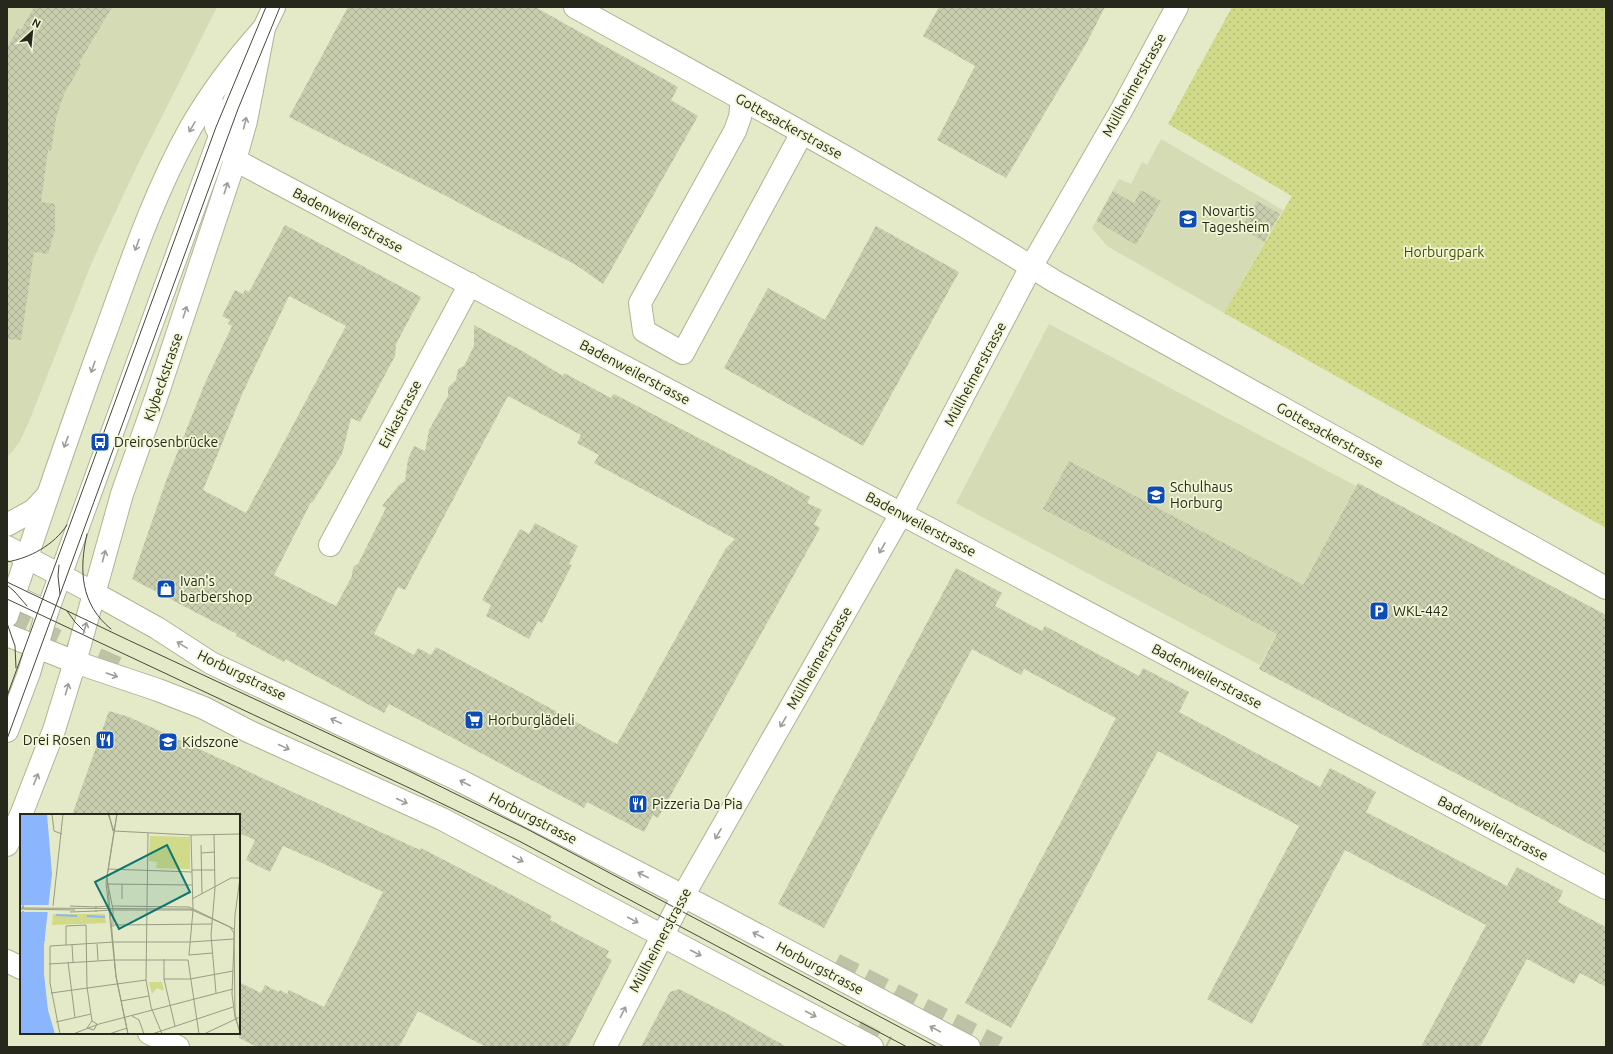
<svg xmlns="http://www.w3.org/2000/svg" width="1613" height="1054" font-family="Ubuntu,sans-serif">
	<defs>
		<pattern id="park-dots" width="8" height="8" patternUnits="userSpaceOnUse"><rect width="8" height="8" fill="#d0da88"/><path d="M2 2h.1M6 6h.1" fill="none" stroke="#b2bb75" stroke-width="1.8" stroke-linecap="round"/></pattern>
		<pattern id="building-cross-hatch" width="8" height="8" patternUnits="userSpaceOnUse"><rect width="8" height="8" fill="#c8cdae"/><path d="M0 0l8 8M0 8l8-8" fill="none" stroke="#acb095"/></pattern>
	</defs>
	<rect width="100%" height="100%" fill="#e4e9c8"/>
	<g fill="#d5dbb5">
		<polygon points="7,7 217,7 137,166 92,262 30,419 20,441 12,452 7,456"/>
		<polygon points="1161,139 1283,210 1224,313 1107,246 1092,228 1119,179 1131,184 1142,162 1147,165"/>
		<polygon points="1049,324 1356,486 1260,665 956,503"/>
	</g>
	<polygon fill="url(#park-dots)" points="1232,7 1606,7 1606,528 1224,313 1292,196 1168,124"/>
	<g fill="url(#building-cross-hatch)" fill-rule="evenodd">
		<polygon points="34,7 112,7 79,63 81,65 64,94 56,118 51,151 48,150 41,202 55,204 55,230 48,254 34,252 21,340 7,339 7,48 18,28 21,30"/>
		<polygon points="348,7 535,7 678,87 671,100 698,116 603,284 576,265 450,198 289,117"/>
		<polygon points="939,7 1105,7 1086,44 1006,178 937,140 975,66 923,36"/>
		<polygon points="1141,190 1161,201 1136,245 1096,221 1113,191 1134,203"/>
		<polygon points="1257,201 1280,214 1264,242 1241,228"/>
		<path d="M 285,225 L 421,297 L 396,344 L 395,356 L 360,422 L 351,418 L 342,454 L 312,503 L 311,502 L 274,575 L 336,606 L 352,576 L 352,572 L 354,566 L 358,564 L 386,508 L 382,506 L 399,485 L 405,481 L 408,459 L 414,446 L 425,451 L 429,430 L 448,396 L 448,388 L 456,380 L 458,369 L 464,366 L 474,346 L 474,325 L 524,352 L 563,376 L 564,373 L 611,398 L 614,394 L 768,474 L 810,497 L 807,503 L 822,510 L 814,524 L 820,528 L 766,625 L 658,818 L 653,815 L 644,832 L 587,802 L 584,808 L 389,704 L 384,713 L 285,659 L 284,662 L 236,636 L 237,634 L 132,579 L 166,481 L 205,383 L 232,326 L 228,324 L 230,320 L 222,316 L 235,290 L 243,294 L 245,290 L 249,292 ZM 289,296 L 346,326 L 246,513 L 203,490 L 243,392 ZM 508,396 L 581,435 L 577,443 L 599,455 L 594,463 L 735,539 L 726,548 L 617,744 L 436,647 L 431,655 L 418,648 L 414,655 L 374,634 L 398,587 L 405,590 Z"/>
		<polygon points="876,226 959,272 863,446 724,368 768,288 825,320"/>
		<polygon points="1069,461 1303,585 1358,483 1606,615 1606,853 1259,669 1277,634 1043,509"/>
		<polygon points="535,523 578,546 569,564 572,565 542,623 538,621 529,639 486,616 491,605 482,600 520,529 529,534"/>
		<polygon points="956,568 1002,593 995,606 1042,631 1045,626 1139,676 1143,668 1189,692 1179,712 1320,787 1330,768 1376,792 1366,812 1507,886 1517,867 1563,891 1558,902 1606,927 1606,987 1580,973 1574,984 1527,959 1480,1047 1421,1047 1486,925 1345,850 1252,1024 1207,999 1299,826 1158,751 1011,1028 965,1003 1116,718 1024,669 1021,675 972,649 824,928 778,904"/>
		<polygon points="109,711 129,717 420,850 421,848 527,903 552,916 550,920 609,951 606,957 612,960 568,1047 486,1047 418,1011 399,1047 257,1047 239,1038 239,982 261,993 265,985 279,992 280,990 287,994 289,990 324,1007 383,892 322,863 283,846 270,872 246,860 255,840 239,833 239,815 72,815"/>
		<polygon points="679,989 726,1013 787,1047 641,1047 670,992"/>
	</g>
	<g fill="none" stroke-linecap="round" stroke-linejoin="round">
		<g stroke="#bec2a6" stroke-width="22" stroke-dasharray="22 11" stroke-linecap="butt">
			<polyline points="7,617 120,669"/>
			<polyline points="835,964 998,1047"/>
			<polyline points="856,1031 887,1047"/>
		</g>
		<g stroke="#afb495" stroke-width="24">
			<g id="minor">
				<path d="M 575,7 C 736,96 898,183 1054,281 L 1606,588"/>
				<polyline points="211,97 216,127 225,145 235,160 1606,888"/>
				<polyline points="742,100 740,117 735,131 640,303 644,331 683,353 802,133"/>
				<polyline points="330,545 470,284"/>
				<polyline points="7,593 47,612"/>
				<polyline points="94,593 157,628 211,663 461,781 718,914 969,1047"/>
				<polyline points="7,731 29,673 47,612 220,136 256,48"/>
				<polyline points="21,815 54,730 75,662 158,690 204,708 248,731 442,819 872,1047"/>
				<polyline points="7,845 21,815"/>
				<polyline points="7,961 21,968"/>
				<polyline points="149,1033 178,1047"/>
				<polyline points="605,1047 683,896 901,514 1031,267 1122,109 1177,7"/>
			</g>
		</g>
		<g stroke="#afb495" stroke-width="24">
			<g id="major">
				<polyline points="7,525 34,510 47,496"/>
				<polyline points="7,547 94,593"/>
				<path d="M 7,616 C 39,521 71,425 106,331 C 131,262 155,191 191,127 C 211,92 237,58 264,28"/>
				<polyline points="7,635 75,662 122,494 157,395 235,160 246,121 264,28 274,7"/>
			</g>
		</g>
		<use href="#minor" stroke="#fff" stroke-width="22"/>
		<use href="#major" stroke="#fff" stroke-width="22"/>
		<g stroke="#464939" stroke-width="1">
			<path d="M 87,534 C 79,569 80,604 111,629"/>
			<path d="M 7,562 C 30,558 54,545 67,525"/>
			<polyline points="59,565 58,576 60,594"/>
			<polyline points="7,582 126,639 411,772 527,829 937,1047"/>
			<polyline points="7,585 15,592 27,606"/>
			<polyline points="7,599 420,793 519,841 907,1047"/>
			<polyline points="67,611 75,622 85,632"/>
			<polyline points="7,623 15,646 16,668"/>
			<polyline points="7,696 216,127 266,7"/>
			<polyline points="7,739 238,109 280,7"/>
		</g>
	</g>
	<defs><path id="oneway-shaft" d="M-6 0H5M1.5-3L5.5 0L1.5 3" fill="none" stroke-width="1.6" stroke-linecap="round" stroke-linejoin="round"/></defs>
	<g stroke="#9d9e99">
		<use href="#oneway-shaft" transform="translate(245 123) rotate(-76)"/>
		<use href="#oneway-shaft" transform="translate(192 127) rotate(120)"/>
		<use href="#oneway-shaft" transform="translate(226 188) rotate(-72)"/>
		<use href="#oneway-shaft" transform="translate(137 245) rotate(110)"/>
		<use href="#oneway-shaft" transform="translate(185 312) rotate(-72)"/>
		<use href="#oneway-shaft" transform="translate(93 367) rotate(109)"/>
		<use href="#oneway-shaft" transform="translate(66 442) rotate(110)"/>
		<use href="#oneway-shaft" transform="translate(882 548) rotate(120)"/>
		<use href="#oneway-shaft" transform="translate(104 556) rotate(-75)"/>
		<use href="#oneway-shaft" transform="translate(85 628) rotate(-74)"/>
		<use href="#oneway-shaft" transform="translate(182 645) rotate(-148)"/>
		<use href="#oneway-shaft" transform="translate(112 675) rotate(19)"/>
		<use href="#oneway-shaft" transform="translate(67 689) rotate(-74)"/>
		<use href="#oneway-shaft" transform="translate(336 721) rotate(-155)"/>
		<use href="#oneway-shaft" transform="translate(783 722) rotate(120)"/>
		<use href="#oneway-shaft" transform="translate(284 747) rotate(25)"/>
		<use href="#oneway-shaft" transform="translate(36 779) rotate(-68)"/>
		<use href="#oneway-shaft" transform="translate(465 783) rotate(-153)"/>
		<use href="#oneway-shaft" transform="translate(402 801) rotate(25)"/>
		<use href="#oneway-shaft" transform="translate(718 834) rotate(120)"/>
		<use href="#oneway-shaft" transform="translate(518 859) rotate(28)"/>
		<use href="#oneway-shaft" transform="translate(643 875) rotate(-153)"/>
		<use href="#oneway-shaft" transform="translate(633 920) rotate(28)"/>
		<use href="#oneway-shaft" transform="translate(758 935) rotate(-152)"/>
		<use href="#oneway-shaft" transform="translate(696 953) rotate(27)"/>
		<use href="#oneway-shaft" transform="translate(623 1012) rotate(-63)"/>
		<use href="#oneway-shaft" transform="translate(811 1014) rotate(28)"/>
		<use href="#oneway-shaft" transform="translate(935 1029) rotate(-152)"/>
	</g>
	<defs>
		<g id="school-square" transform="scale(1)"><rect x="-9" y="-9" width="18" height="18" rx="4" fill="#0d4cb7" stroke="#f1f6d5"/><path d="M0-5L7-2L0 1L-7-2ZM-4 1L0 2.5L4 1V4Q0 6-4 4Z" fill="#fff"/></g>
		<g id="bus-square" transform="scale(1)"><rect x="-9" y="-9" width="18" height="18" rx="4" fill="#0d4cb7" stroke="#f1f6d5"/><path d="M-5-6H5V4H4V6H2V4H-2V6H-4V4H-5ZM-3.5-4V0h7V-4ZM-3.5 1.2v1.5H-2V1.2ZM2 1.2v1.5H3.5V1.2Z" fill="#fff"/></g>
		<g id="shop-square" transform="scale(1)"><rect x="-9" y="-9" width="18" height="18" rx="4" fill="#0d4cb7" stroke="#f1f6d5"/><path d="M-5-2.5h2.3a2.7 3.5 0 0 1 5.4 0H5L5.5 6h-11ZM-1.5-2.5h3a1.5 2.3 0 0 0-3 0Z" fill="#fff"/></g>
		<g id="parking-square" transform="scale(1)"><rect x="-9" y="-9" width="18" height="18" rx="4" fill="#0d4cb7" stroke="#f1f6d5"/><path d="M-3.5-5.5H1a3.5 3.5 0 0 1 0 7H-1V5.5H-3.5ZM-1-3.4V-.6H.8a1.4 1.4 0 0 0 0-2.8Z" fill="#fff"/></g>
		<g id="supermarket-square" transform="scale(1)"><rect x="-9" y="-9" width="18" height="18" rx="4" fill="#0d4cb7" stroke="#f1f6d5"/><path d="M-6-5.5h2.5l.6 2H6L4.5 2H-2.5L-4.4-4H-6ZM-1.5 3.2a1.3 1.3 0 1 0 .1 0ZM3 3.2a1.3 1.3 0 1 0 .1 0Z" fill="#fff"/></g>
		<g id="restaurant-square" transform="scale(1)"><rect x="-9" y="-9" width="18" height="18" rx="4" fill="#0d4cb7" stroke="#f1f6d5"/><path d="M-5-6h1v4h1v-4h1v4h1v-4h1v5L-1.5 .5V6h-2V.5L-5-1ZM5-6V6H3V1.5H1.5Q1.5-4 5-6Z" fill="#fff"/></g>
	</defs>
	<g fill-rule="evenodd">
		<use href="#school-square" x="1188" y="219"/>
		<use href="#bus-square" x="100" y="442"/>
		<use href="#school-square" x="1156" y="495"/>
		<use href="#shop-square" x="166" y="589"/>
		<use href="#parking-square" x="1379" y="611"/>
		<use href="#supermarket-square" x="474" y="720"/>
		<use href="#restaurant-square" x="105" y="740"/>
		<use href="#school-square" x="168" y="742"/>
		<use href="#restaurant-square" x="638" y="804"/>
	</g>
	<g text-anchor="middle" stroke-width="3.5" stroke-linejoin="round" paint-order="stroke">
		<g font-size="14" fill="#26281c" stroke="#f1f6d5">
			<text transform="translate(1134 85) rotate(-61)" y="5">Müllheimerstrasse</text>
			<text transform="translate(789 126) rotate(29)" y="5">Gottesackerstrasse</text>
			<text transform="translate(348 220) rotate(28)" y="5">Badenweilerstrasse</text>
			<text transform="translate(635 372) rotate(28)" y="5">Badenweilerstrasse</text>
			<text transform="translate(975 374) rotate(-62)" y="5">Müllheimerstrasse</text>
			<text transform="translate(163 377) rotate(-71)" y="5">Klybeckstrasse</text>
			<text transform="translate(400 414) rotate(-62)" y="5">Erikastrasse</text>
			<text transform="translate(1330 435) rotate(29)" y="5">Gottesackerstrasse</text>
			<text transform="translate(921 524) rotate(28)" y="5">Badenweilerstrasse</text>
			<text transform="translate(819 658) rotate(-60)" y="5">Müllheimerstrasse</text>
			<text transform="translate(242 675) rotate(26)" y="5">Horburgstrasse</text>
			<text transform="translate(1207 676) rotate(28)" y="5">Badenweilerstrasse</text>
			<text transform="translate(533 818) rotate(27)" y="5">Horburgstrasse</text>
			<text transform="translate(1493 828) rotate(28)" y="5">Badenweilerstrasse</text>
			<text transform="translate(660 940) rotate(-62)" y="5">Müllheimerstrasse</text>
			<text transform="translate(820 968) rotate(28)" y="5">Horburgstrasse</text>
		</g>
		<g font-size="14" fill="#26281c" stroke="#f1f6d5" text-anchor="start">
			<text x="1202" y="216">Novartis<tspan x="1202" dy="16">Tagesheim</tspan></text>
			<text x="114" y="447">Dreirosenbrücke</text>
			<text x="1170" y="492">Schulhaus<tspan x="1170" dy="16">Horburg</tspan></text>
			<text x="180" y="586">Ivan's<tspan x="180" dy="16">barbershop</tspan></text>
			<text x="1393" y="616">WKL-442</text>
			<text x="488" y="725">Horburglädeli</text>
			<text x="91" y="745" text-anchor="end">Drei Rosen</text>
			<text x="182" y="747">Kidszone</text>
			<text x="652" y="809">Pizzeria Da Pia</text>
		</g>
		<g font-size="14" fill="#474d07" stroke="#f1f6d5">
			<text x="1444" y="257">Horburgpark</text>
		</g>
	</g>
	<g transform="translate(20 814)">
		<rect width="220" height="220" fill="#e4e9c8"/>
		<path d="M 130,22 L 170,23 L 170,55 L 136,54 L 137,48 L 129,47 ZM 33,100 L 85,100 L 86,109 L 32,111 ZM 129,168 L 142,168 L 144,177 L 137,174 L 132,180 Z" fill="#d0da88"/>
		<path d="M 0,0 L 27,0 L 32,60 L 24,131 L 24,160 L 28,196 L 35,220 L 0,220 Z" fill="#8bb6fe"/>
		<path d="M 0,91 L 31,91 L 30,98 L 0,98 Z" fill="#e4e9c8"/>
		<path fill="none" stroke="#8bb6fe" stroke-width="2" d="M 3,94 L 4,0M 3,97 L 2,162 L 10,220M 36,101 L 57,102M 67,102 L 85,103M 0,127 L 25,126"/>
		<path fill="none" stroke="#989c83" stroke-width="1" d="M 32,0 L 34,17 L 42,20M 88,0 L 94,17M 89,0 L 93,17M 97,0 L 87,63 L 96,162 L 108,220M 94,17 L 97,0M 128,19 L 126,166 L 131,193 L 142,220M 171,21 L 173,96 L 169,141 L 193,139M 194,21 L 195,74 L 191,121 L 196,179M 181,31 L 182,80M 181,39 L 195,38M 88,55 L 172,58M 172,56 L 195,56M 220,64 L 215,101 L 212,180 L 215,203 L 220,218M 88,70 L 172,71M 102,85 L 102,70M 172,85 L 211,64 L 220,64M 33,92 L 43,0M 50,92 L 77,93M 92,92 L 169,93 L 214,115M 75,93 L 89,92M 0,94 L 170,95 L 210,113 L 214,119 L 215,200 L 220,219M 0,95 L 55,96M 89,96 L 96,163 L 108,220M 89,96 L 86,69 L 94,17 L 171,21 L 220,20M 75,97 L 93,96 L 87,65M 50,98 L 77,97M 94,111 L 192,110M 93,113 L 93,96 L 172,96M 77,130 L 78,146M 46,131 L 46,112 L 66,111 L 67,173 L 72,207M 52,131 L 53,148M 144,145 L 144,165 L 155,212M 48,148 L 55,204M 29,150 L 93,146 L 168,146 L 179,220M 144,165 L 170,165 L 213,157M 31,179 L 126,166M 101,187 L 129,182M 112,202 L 119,206 L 124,220M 72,207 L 67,214 L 74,216M 72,207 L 77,210 L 74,216M 36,208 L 71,200M 40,220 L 30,169 L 30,132 L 94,128 L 170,128 L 214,125M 53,220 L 79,210 L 213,175M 89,220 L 107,214M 132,220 L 213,193M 184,220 L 220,203"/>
		<path fill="#0f766e" fill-opacity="0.15" stroke="#0f766e" stroke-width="2" d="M 147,31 L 170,78 L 99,115 L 75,68 Z"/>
		<rect width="220" height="220" fill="none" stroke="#26281c" stroke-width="2"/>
	</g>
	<rect width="1613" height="1054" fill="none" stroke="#26281c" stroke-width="16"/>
	<g transform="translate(32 32) rotate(27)" stroke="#f1f6d5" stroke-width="3" paint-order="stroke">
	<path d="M0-3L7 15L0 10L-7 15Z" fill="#26281c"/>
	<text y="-6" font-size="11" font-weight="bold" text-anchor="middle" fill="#26281c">N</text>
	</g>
</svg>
